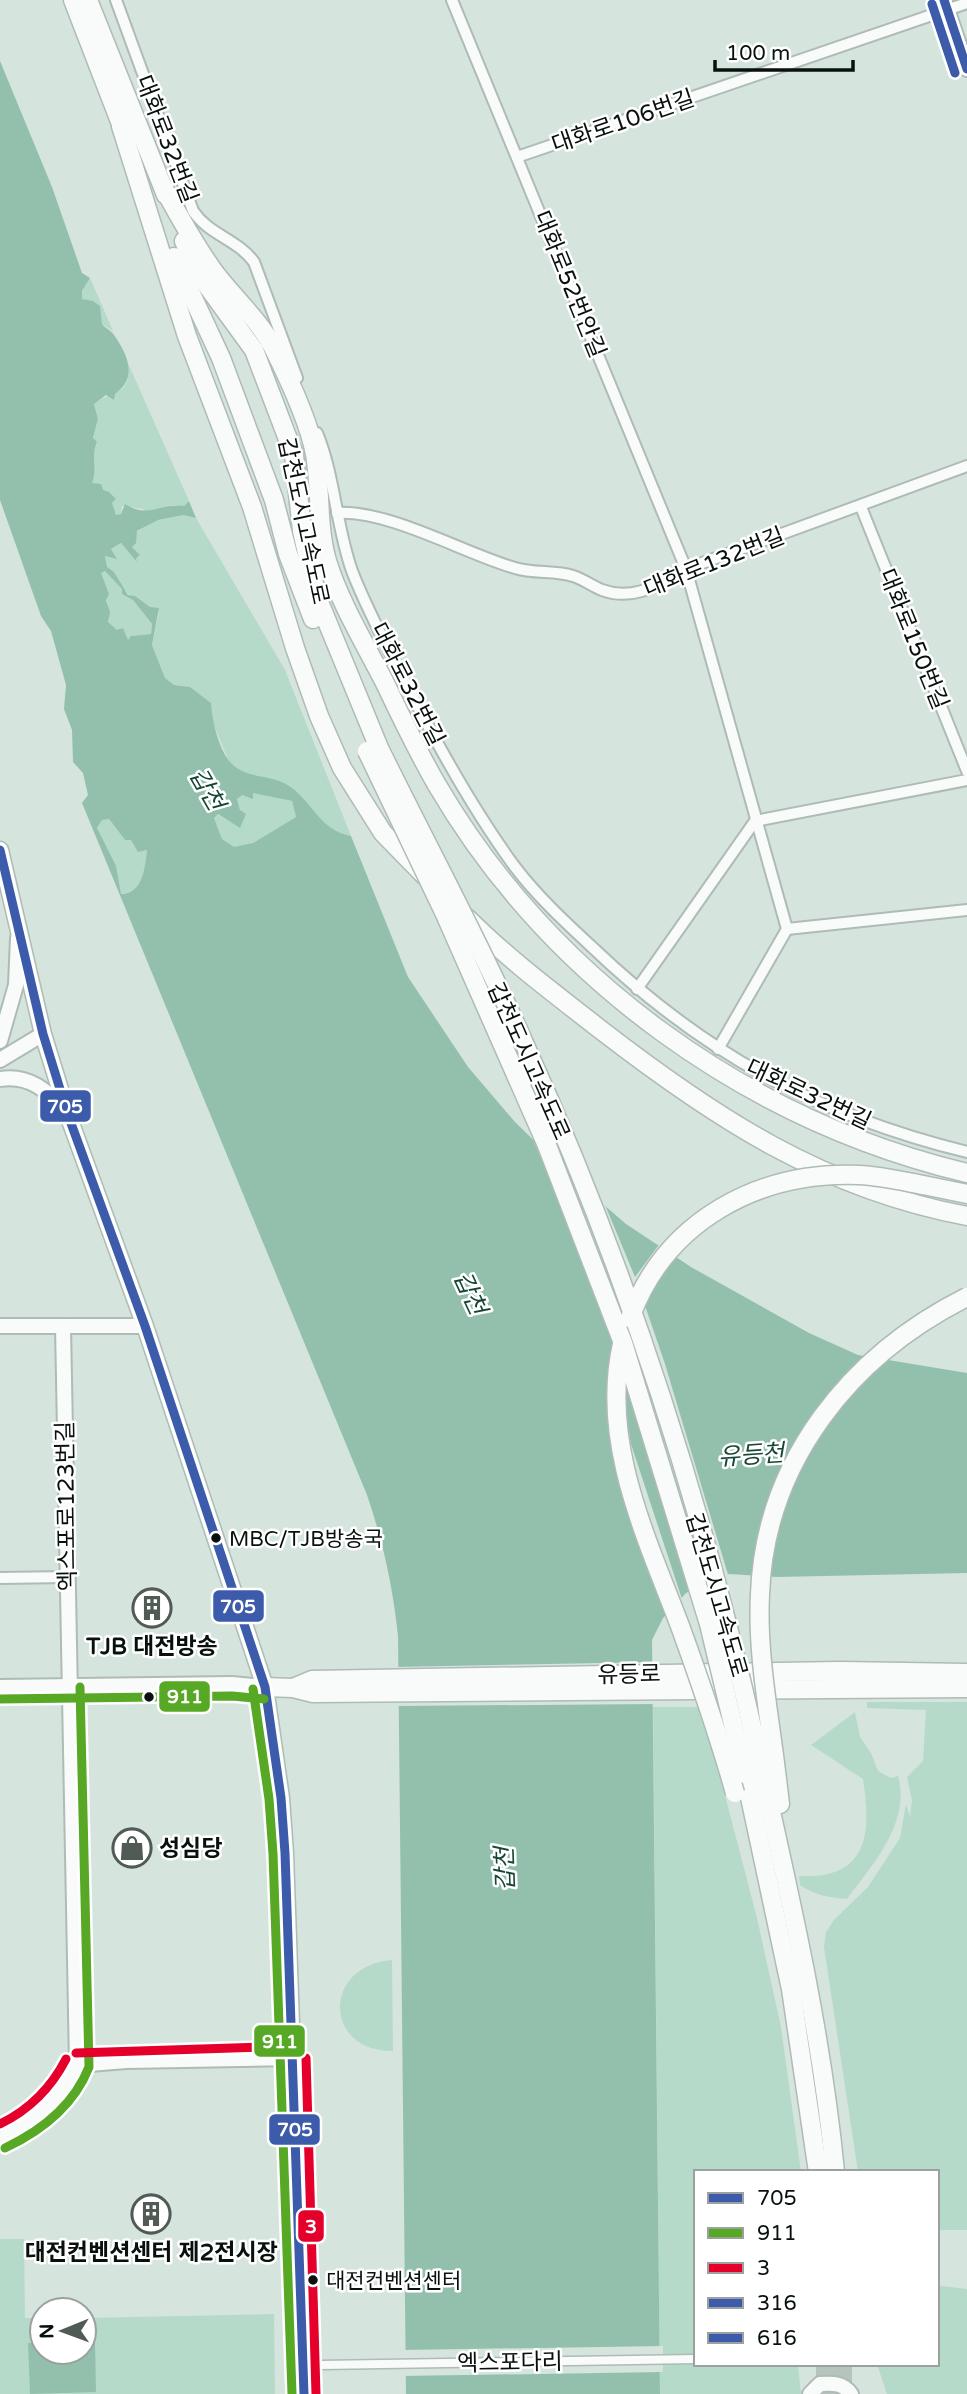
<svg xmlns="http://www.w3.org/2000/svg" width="967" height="2394" font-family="'Varela Round','Noto Sans KR',sans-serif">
	<rect width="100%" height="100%" fill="#d5e4dd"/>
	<g fill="#b6daca">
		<polygon points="90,278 113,331 102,324 99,306 82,299 82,291"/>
		<path d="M 128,363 L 189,501 L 184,506 L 173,505 L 144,513 L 143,509 L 122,506 L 121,514 L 116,516 L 112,503 L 116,499 L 92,483 L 91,456 L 97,442 L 93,439 L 98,419 L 94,404 C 116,388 131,397 128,363 Z"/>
		<polygon points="183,515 196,518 285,670 351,836 334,833 284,783 242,772 229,762 211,718 190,687 174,685 165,678 152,645 159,612 130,596 107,567 105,555 116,559 111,549 121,543 136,559 140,556 132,547 136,541 135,533 157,520"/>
		<path d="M 106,571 L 122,589 L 122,594 L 133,600 L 152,624 L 151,634 L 132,636 L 128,640 L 108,622 C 112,605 101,589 101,572 Z"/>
		<polygon points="252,792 292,801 296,817 252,844 233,847 222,839 214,818 217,814 239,827 240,810 237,798 242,795 253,798"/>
		<polygon points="109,819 125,840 131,839 134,846 147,849 144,875 134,891 121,894 97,828 102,820"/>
		<polygon points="867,1702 967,1702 967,2230 937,2230 937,2172 858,2172 824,1947 826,1932 834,1920 868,1887 900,1838 906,1804 910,1817 912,1800 907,1777 923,1761 926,1710 867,1708"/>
		<polygon points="653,1707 702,1707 757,1918 781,2027 801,2172 696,2172 696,2364 798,2364 801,2394 660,2394"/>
		<path d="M 855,1712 L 860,1737 L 871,1753 L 878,1771 L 891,1778 L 898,1776 C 911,1822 873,1864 847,1899 C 831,1898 814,1895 800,1885 L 799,1876 C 867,1879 872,1836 863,1779 L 811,1745 Z"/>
		<path d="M 392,1960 L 393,2051 C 324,2052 321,1966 392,1960 Z"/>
		<polygon points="0,2239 24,2239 25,2318 42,2318 42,2352 84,2352 84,2318 274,2314 275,2394 0,2394"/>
		<polygon points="942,2286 967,2289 967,2394 887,2394 877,2364 937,2364 937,2287"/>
	</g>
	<g fill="#93c0ad" fill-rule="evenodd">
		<path d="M 0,61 L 52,187 L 82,273 L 90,278 L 82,291 L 82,299 L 93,301 L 100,306 L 102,324 C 106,329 111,330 114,335 C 128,355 138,378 115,394 L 114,400 L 106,395 L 94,404 L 98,419 L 93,438 L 97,442 C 90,457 98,467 92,483 L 101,484 L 103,490 L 109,492 L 116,499 L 112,503 L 116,515 L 121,514 L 125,504 C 149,519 159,503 184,506 L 189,501 L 196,518 L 183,515 L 158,520 L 137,531 L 136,543 L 132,547 L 140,555 L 136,559 L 137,562 L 121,543 L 111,549 L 117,559 L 105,556 L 107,567 L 114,572 L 128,595 L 135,596 L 150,607 L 159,608 L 152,645 L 165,678 L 174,685 L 190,687 L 211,703 C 212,721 219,750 231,763 C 246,779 269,774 286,784 C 313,800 318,830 351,836 L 408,977 L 468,1067 L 515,1122 L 566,1172 L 626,1224 L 691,1267 L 809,1333 L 858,1355 L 967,1373 L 967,1573 L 777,1577 L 729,1574 L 686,1593 L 663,1618 L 652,1640 L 660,2394 L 406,2394 L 398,1636 C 393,1587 383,1542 367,1495 L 82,803 L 88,795 L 83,773 L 73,762 L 72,730 L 64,709 L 66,685 L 51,631 L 41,616 L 0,500 ZM 105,571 L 122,589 L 122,594 L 133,600 L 152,624 L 151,634 L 131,636 L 128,640 L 123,628 L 117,630 L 108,622 L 110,612 L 106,600 L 109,594 L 101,573 ZM 253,793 L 292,801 L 296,817 L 253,843 L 234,847 L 222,839 L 214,818 L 218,814 L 240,828 L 246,814 L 240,810 L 237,799 L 242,795 L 253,799 ZM 109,819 L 125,840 L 131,840 L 138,852 L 147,850 C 145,867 143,894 121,894 L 116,866 L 97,828 L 102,820 Z"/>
		<polygon points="84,2342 95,2342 96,2392 30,2394 28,2343 42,2343 42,2352 84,2352"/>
	</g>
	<g fill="#d5e4dd">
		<polygon points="530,1132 603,1200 635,1277 661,1242 674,1251 642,1297 665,1364 729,1578 692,1594 624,1371 625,1411 631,1444 683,1602 672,1613 620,1453 615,1346 586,1266"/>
		<polygon points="656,1662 656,1704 395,1706 395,1667"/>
		<polygon points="663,2346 663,2372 402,2376 402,2350"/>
	</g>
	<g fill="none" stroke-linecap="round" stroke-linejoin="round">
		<g stroke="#b6c4be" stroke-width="18" stroke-dasharray="18 9" stroke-linecap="butt">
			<polyline points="825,2364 825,2394"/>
			<polyline points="843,2364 843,2394"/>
		</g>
		<g stroke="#afbbb5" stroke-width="11">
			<polyline id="pedestrian" points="320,2365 696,2359"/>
		</g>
		<g stroke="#afbbb5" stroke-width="14">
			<g id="minor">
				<path d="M 116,0 L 193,211 C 209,235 237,239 254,262 L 297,378"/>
				<polyline points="452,0 686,569 787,929 967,910"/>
				<polyline points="517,157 967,3"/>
				<path d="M 317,433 C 335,477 336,526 352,571 C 369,615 393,658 414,699 C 444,757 476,814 515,867 C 537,896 565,922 592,947 C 704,1054 817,1115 967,1152"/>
				<polyline points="861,507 967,771"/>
				<path d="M 337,513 C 390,510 463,553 515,568 C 534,574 555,570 573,576 C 583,579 592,586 602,590 C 634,602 659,584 686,569 L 967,466"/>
				<polyline points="637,989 755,821 967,780"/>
				<polyline points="718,1049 787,929"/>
				<polyline points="0,1578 68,1577"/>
			</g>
		</g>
		<g stroke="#afbbb5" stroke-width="18">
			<g id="tertiary">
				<polyline points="944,0 967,69"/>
				<polyline points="0,1041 16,985 18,938"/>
				<polyline points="0,1060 43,1034"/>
				<path d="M 0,1079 C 29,1074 48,1091 66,1112"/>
				<polyline points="0,1326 145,1326"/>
				<polyline points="0,1687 232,1684 265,1687"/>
				<polyline points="77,2065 126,2061 294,2058"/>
				<path d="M 0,2137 C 32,2124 63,2097 77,2065 L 63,1326"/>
				<path d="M 810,2394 L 820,2384 C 833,2383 843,2383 851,2394"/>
			</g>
		</g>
		<g stroke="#afbbb5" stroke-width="19">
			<polyline id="secondary" points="0,850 43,1034 68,1115 145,1326 265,1687 281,1798 285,1853 304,2394"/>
		</g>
		<g stroke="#afbbb5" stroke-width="21">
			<g id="primary">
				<polyline points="265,1687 293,1688 313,1693 967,1688"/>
				<polyline points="293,1688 312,1680 840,1671 967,1673"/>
			</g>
		</g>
		<g stroke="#afbbb5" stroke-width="21">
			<g id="trunk">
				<polyline points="73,0 126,137"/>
				<polyline points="88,0 166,195"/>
				<polyline points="121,126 187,336 252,507 295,648 319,716 342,768 383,833 425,876"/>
				<path d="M 163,187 C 179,216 195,246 215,273 C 234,298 259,320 273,347 C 288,377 309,422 315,454 C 321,489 317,526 327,561 C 340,603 365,644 385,683 C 401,717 418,752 437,785 C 551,980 749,1121 967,1173"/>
				<polyline points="184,241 198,273 254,350 294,455 302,531 317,597 379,748"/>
				<polyline points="174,257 221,358 274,500 288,554 313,619"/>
				<path d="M 467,918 C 508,959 555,994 601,1030 C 715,1118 823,1189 967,1216"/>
				<polyline points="928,1186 967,1194"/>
				<polyline points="775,1763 780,1804"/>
				<path d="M 761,1767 C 791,1901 822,2035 835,2172"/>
				<polyline points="745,1774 791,1989 818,2172"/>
			</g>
		</g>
		<use href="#pedestrian" stroke="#f9fbfa" stroke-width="8"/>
		<use href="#minor" stroke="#f9fbfa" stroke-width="10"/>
		<use href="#tertiary" stroke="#f9fbfa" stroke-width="14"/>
		<use href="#secondary" stroke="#f9fbfa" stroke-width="16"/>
		<use href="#primary" stroke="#f9fbfa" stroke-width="18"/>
		<use href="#trunk" stroke="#f9fbfa" stroke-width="18"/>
		<g stroke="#afbbb5" stroke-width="21" stroke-linecap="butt">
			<g id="trunk-bridge">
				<path d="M 379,748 C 427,846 480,943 524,1043 C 629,1274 707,1519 761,1767"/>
				<polyline points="367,751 445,914 546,1143 623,1343 709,1624 745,1774"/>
				<path d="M 630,1318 C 666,1220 759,1171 859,1175 C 883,1176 906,1182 928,1186"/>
				<path d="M 622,1344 C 600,1442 646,1536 680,1626 C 700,1681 719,1736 735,1793"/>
				<path d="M 775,1763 C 768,1708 757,1650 760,1594 C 765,1461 851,1355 967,1297"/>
			</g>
		</g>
		<use href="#trunk-bridge" stroke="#f9fbfa" stroke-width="18"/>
		<g stroke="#fff" stroke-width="14">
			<polyline id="bus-1" points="0,850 43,1034 68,1115 145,1326 265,1687 281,1798 285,1853 304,2394"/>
		</g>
		<g stroke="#fff" stroke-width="14">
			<g id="bus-2">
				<polyline points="253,1689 269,1799 273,1854 292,2394"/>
				<polyline points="0,1699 232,1696 264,1699"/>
				<path d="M 5,2148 C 41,2131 74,2105 89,2067 L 80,1687"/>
			</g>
		</g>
		<g stroke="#fff" stroke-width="14">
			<g id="bus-3">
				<polyline points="76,2053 294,2046"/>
				<polyline points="306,2058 316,2394"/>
				<path d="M 0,2124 C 29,2110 51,2088 66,2059"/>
			</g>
		</g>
		<g stroke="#fff" stroke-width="14">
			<polyline id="bus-4" points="944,0 967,69"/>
		</g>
		<g stroke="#fff" stroke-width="14">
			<polyline id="bus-5" points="932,4 955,73"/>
		</g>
		<use href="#bus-1" stroke="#3d5bab" stroke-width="9"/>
		<use href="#bus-2" stroke="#57a824" stroke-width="9"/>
		<use href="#bus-3" stroke="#e4002b" stroke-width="9"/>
		<use href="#bus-4" stroke="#3d5bab" stroke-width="9"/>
		<use href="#bus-5" stroke="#3d5bab" stroke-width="9"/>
	</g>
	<defs>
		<g id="building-ring" transform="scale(2.0125)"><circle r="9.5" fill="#fff" stroke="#505b56" stroke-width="1.5"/><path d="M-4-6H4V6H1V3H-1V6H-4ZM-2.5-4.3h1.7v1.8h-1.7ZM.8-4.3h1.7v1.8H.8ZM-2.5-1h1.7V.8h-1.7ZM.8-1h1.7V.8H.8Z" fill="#505b56"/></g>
		<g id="shop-ring" transform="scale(2.0125)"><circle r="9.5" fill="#fff" stroke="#505b56" stroke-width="1.5"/><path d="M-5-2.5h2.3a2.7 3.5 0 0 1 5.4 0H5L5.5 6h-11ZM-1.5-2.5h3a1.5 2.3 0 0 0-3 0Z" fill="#505b56"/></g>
	</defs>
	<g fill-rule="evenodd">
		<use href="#building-ring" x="152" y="1608"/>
		<use href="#shop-ring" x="132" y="1848"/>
		<use href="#building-ring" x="151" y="2214"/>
	</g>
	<g fill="#08110e" stroke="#fff" stroke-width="2.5">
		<circle cx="216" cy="1538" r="6"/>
		<circle cx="149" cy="1697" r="6"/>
		<circle cx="313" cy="2280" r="6"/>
	</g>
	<g text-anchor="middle" stroke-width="5" stroke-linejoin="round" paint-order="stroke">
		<g font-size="21" fill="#08110e" stroke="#fff" text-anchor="start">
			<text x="229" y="1546">MBC/TJB방송국</text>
			<text x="326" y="2288">대전컨벤션센터</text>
		</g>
		<g font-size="23" fill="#08110e" stroke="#fff">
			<text transform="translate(623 121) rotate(-19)" y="8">대화로106번길</text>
			<text transform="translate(167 139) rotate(69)" y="8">대화로32번길</text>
			<text transform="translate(570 284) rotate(68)" y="8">대화로52번안길</text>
			<text transform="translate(304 521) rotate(78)" y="8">갑천도시고속도로</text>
			<text transform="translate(714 562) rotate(-22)" y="8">대화로132번길</text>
			<text transform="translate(914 639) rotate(68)" y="8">대화로150번길</text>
			<text transform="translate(408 684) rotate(63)" y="8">대화로32번길</text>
			<text transform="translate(529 1061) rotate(66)" y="8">갑천도시고속도로</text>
			<text transform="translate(809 1094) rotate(25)" y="8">대화로32번길</text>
			<text transform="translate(66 1506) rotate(-91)" y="8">엑스포로123번길</text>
			<text transform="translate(717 1595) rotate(74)" y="8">갑천도시고속도로</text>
			<text transform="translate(629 1674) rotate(-1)" y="8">유등로</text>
			<text transform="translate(510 2362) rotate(-1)" y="8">엑스포다리</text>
		</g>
		<g font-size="23" font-weight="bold" fill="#08110e" stroke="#fff">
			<text x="152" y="1654">TJB 대전방송</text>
			<text x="159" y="1856" text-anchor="start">성심당</text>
			<text x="151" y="2260">대전컨벤션센터 제2전시장</text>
		</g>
		<g font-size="24" font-style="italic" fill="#174636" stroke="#fff">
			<text transform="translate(207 789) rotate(60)" y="8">갑천</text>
			<text transform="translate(470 1293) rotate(65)" y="8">갑천</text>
			<text transform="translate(751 1455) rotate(-4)" y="8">유등천</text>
			<text transform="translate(505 1869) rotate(-92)" y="8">갑천</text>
		</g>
	</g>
	<g stroke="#fff" stroke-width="2.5">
		<rect x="39" y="1089" width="53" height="34" rx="7" fill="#3d5bab"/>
		<rect x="212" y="1589" width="53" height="34" rx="7" fill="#3d5bab"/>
		<rect x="158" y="1680" width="53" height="33" rx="7" fill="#57a824"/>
		<rect x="253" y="2024" width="53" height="34" rx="7" fill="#57a824"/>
		<rect x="268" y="2113" width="53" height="33" rx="7" fill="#3d5bab"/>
		<rect x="297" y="2209" width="28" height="34" rx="7" fill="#e4002b"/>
	</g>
	<g font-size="19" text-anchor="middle" font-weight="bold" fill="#fff">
		<text x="65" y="1113">705</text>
		<text x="238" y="1613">705</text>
		<text x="185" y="1703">911</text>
		<text x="280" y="2048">911</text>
		<text x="295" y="2136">705</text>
		<text x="311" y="2233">3</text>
	</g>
	<rect x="694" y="2170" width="245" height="196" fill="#ffffff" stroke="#9ca09f" stroke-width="2"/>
	<rect x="708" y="2193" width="35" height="10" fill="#3d5bab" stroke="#9ca09f" stroke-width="2"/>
	<text x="757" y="2205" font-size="21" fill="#08110e">705</text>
	<rect x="708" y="2228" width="35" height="10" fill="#57a824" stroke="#9ca09f" stroke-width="2"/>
	<text x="757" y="2240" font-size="21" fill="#08110e">911</text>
	<rect x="708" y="2263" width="35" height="10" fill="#e4002b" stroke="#9ca09f" stroke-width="2"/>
	<text x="757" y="2275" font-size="21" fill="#08110e">3</text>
	<rect x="708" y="2298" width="35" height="10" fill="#3d5bab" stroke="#9ca09f" stroke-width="2"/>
	<text x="757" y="2310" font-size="21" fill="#08110e">316</text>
	<rect x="708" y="2333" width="35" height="10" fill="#3d5bab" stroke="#9ca09f" stroke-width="2"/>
	<text x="757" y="2345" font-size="21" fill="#08110e">616</text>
	<g transform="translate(63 2331) rotate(269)"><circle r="33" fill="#ffffff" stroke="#9ca09f" stroke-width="2"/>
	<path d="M0-5L12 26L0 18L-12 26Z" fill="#505b56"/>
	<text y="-10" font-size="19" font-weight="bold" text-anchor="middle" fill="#08110e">N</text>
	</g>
	<path d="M715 60v10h138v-10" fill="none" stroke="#08110e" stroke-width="3.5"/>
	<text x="726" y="60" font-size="21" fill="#08110e" stroke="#ffffff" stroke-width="5" paint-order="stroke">100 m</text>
</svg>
